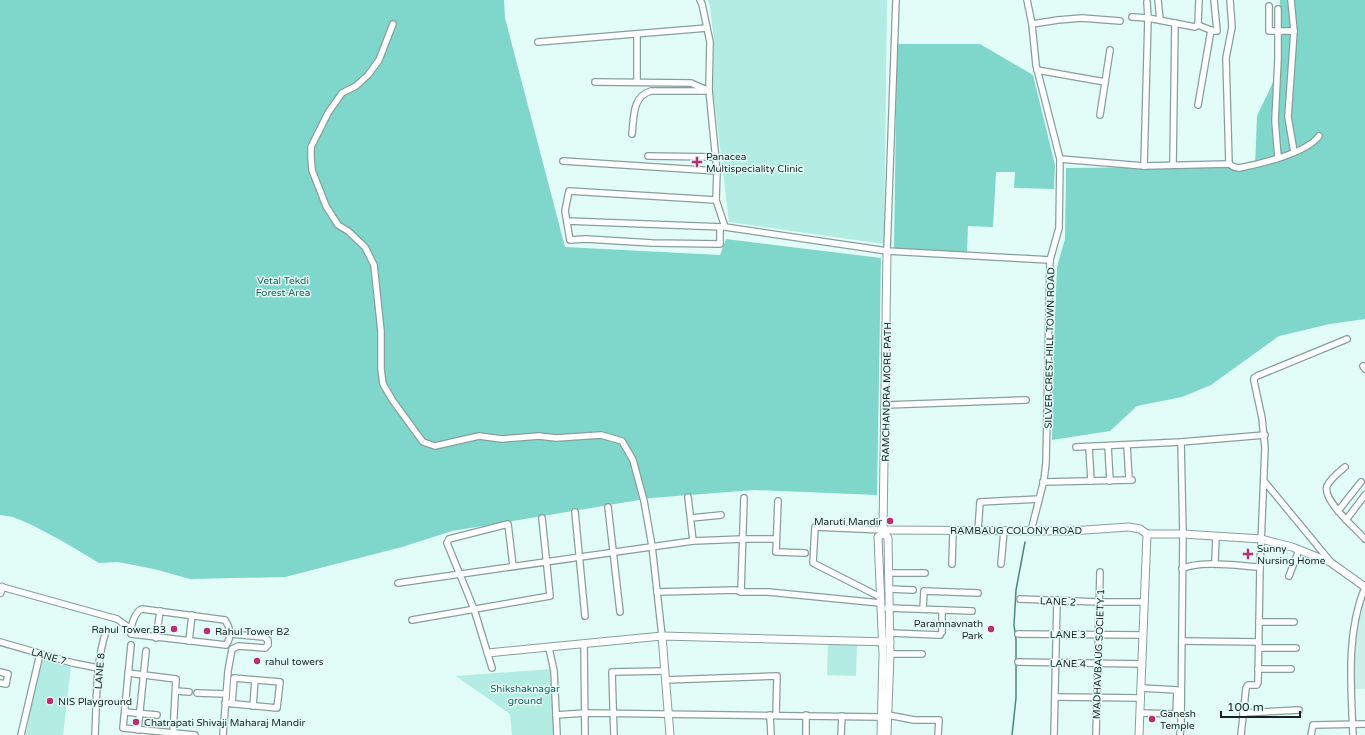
<svg xmlns="http://www.w3.org/2000/svg" width="1365" height="735" font-family="'Varela Round',sans-serif">
	<rect width="100%" height="100%" fill="#e2fcf7"/>
	<polygon fill="#ccefe9" points="1365,590 1365,689 1354,689 1353,648 1360,605"/>
	<g fill="#b2ece3">
		<polygon points="708,0 887,0 884,244 729,222 713,90 714,41 710,7"/>
		<polygon points="828,644 857,645 856,676 827,675"/>
		<polygon points="41,659 71,666 63,735 26,735"/>
		<polygon points="552,669 554,735 512,735 510,714 456,676"/>
	</g>
	<g fill="#7fd7cb">
		<polygon points="0,0 504,0 505,18 565,247 720,255 726,239 881,258 877,495 754,490 651,498 452,531 402,547 285,577 190,579 154,569 118,562 99,563 64,542 30,524 13,517 0,515"/>
		<polygon points="1280,0 1365,0 1365,319 1330,324 1279,336 1211,385 1182,397 1137,406 1110,431 1052,440 1052,390 1057,267 1065,239 1066,168 1255,166 1257,116 1278,72"/>
		<polygon points="897,44 980,44 1033,75 1055,165 1054,189 1014,188 1015,172 996,172 993,227 968,226 967,254 894,249"/>
	</g>
	<g fill="none" stroke-linecap="round" stroke-linejoin="round">
		<polyline stroke="#488880" stroke-width="1.5" points="1012,735 1016,698 1016,640 1014,625 1016,590 1025,542"/>
		<g stroke="#879f9b" stroke-width="8">
			<g id="minor">
				<polyline points="700,0 702,4 710,42 709,90 717,171 716,200 725,227 887,251 1050,260"/>
				<polyline points="1027,0 1032,24 1036,65 1060,159 1059,228 1050,260 1046,463 1044,480 1031,531"/>
				<polyline points="1158,0 1160,20"/>
				<polyline points="1291,0 1294,31 1288,117 1294,152"/>
				<polyline points="1269,6 1269,31 1294,31"/>
				<polyline points="1278,9 1278,59 1275,121 1278,157"/>
				<polyline points="1132,17 1148,18 1195,27 1198,25 1199,0"/>
				<polyline points="393,24 379,60 368,75 356,86 342,93 328,113 311,147 311,157 312,170 326,206 338,225 348,231 365,247 374,265 381,331 381,369 383,384 393,401 423,442 435,446 479,436 502,439 539,436 556,438 601,435 622,441 633,460 644,501 652,546 662,636"/>
				<polyline points="1032,24 1058,20 1082,18 1120,21"/>
				<polyline points="1198,25 1213,31 1217,31 1214,0"/>
				<polyline points="538,42 707,28"/>
				<polyline points="1037,70 1105,82"/>
				<polyline points="595,82 691,83 709,91"/>
				<polyline points="637,82 637,34"/>
				<polyline points="1198,105 1211,30"/>
				<polyline points="1100,115 1110,50"/>
				<path d="M 632,134 C 634,118 632,96 651,91 L 705,91"/>
				<polyline points="648,156 715,157"/>
				<path d="M 1060,159 L 1144,166 L 1229,164 L 1234,167 L 1239,168 C 1260,164 1307,153 1319,136"/>
				<polyline points="563,161 717,171"/>
				<polyline points="1229,164 1226,58 1232,27 1230,0"/>
				<polyline points="1173,165 1175,23"/>
				<polyline points="1144,166 1148,18 1147,2"/>
				<polyline points="716,200 569,191 565,211 570,240 586,239 652,243 720,244 720,227"/>
				<polyline points="567,221 723,227"/>
				<polyline points="887,251 896,0"/>
				<polyline points="1363,366 1365,369"/>
				<polyline points="886,405 1026,400"/>
				<polyline points="1127,445 1129,480"/>
				<polyline points="1108,446 1110,481"/>
				<polyline points="1076,447 1181,442 1265,435"/>
				<polyline points="1089,447 1091,481"/>
				<path d="M 1345,467 C 1339,472 1330,479 1327,486 C 1322,500 1356,529 1365,539"/>
				<polyline points="1264,481 1330,561"/>
				<polyline points="1043,482 1132,480"/>
				<polyline points="688,497 693,541"/>
				<polyline points="778,501 776,552 805,553"/>
				<polyline points="608,507 620,612"/>
				<polyline points="1338,511 1361,482"/>
				<polyline points="575,512 585,616"/>
				<polyline points="691,518 721,515"/>
				<polyline points="1346,520 1365,495"/>
				<polyline points="978,531 980,502 1039,499"/>
				<polyline points="1215,561 1216,536"/>
				<polyline points="952,564 953,531"/>
				<polyline points="1001,564 1004,531"/>
				<path d="M 1182,569 C 1199,560 1240,566 1260,567"/>
				<polyline points="888,573 925,573"/>
				<polyline points="1289,576 1299,550"/>
				<polyline points="398,583 693,541 743,539 776,539"/>
				<polyline points="2,587 117,619 128,627"/>
				<polyline points="889,589 913,590"/>
				<polyline points="657,592 736,590 741,592 744,498"/>
				<polyline points="741,592 768,592 880,603"/>
				<polyline points="880,597 813,563 815,527 883,530"/>
				<polyline points="1020,599 1099,602 1144,602"/>
				<polyline points="887,608 972,611"/>
				<path d="M 142,609 L 225,620 C 230,627 232,637 226,645 L 131,634 C 130,627 135,611 142,609 Z"/>
				<polyline points="923,609 924,591 978,593"/>
				<polyline points="412,620 550,596 542,518"/>
				<polyline points="1259,622 1294,622"/>
				<polyline points="942,632 942,610"/>
				<polyline points="890,633 940,635"/>
				<polyline points="1018,634 1143,635"/>
				<polyline points="156,638 160,611"/>
				<polyline points="189,641 192,615"/>
				<polyline points="1182,641 1259,642"/>
				<polyline points="0,642 73,663 98,668"/>
				<polyline points="584,644 585,735"/>
				<polyline points="131,645 123,728 195,735"/>
				<polyline points="549,648 554,671 557,735"/>
				<polyline points="1259,648 1296,648"/>
				<polyline points="890,654 922,654"/>
				<polyline points="1018,662 1142,664"/>
				<polyline points="492,668 474,609 447,543 449,539 508,524 513,566"/>
				<polyline points="1258,669 1291,669"/>
				<polyline points="0,672 8,674 6,684 0,683"/>
				<polyline points="128,673 176,679 173,733"/>
				<polyline points="665,680 777,676 776,715"/>
				<polyline points="176,691 189,692"/>
				<polyline points="197,693 226,694"/>
				<polyline points="1056,697 1141,698"/>
				<polyline points="225,703 277,708 280,682 234,678 232,704"/>
				<polyline points="253,706 255,680"/>
				<polyline points="125,712 157,715"/>
				<polyline points="1140,713 1176,714 1177,690 1141,688"/>
				<polyline points="1243,713 1299,710"/>
				<polyline points="556,715 585,713 881,717 888,715 914,720 939,720 938,735"/>
				<polyline points="770,715 771,735"/>
				<polyline points="138,730 146,651"/>
				<polyline points="21,735 40,654"/>
				<path d="M 95,735 C 97,700 95,665 106,631"/>
				<polyline points="223,735 228,671 232,649 238,646 265,648 268,645 268,640 264,637 230,634"/>
				<polyline points="614,735 612,672 665,671"/>
				<polyline points="806,735 806,715"/>
				<polyline points="841,735 842,716"/>
				<polyline points="1054,735 1057,600"/>
				<polyline points="1096,735 1100,572"/>
				<polyline points="1180,735 1181,722 1183,534 1181,442"/>
				<polyline points="1241,735 1246,688 1248,685 1257,685 1258,682 1260,567 1265,448 1262,418 1254,381 1254,378 1257,376 1347,339"/>
				<polyline points="1311,735 1313,725 1365,724"/>
				<path d="M 1353,735 C 1351,685 1346,633 1365,587"/>
			</g>
		</g>
		<g stroke="#879f9b" stroke-width="9">
			<g id="tertiary">
				<polyline points="883,530 1070,531 1129,527 1140,529 1147,534 1183,534 1261,539 1292,547 1330,562 1365,587"/>
				<polyline points="0,593 2,587"/>
				<polyline points="662,636 670,735"/>
				<polyline points="488,653 662,636 890,642"/>
				<polyline points="881,735 883,654 878,537 884,533"/>
				<polyline points="887,735 890,654 888,538 884,533 883,530 887,251"/>
				<polyline points="1139,735 1147,534"/>
			</g>
		</g>
		<use href="#minor" stroke="#fff" stroke-width="5.5"/>
		<use href="#tertiary" stroke="#fff" stroke-width="7"/>
	</g>
	<g fill="#b83071" stroke="#e2fcf7" stroke-width="1.5">
		<path d="M695 156h4v4h4v4h-4v4h-4v-4h-4v-4h4z"/>
		<circle cx="890" cy="521" r="4"/>
		<path d="M1246 548h4v4h4v4h-4v4h-4v-4h-4v-4h4z"/>
		<circle cx="174" cy="629" r="4"/>
		<circle cx="991" cy="629" r="4"/>
		<circle cx="207" cy="631" r="4"/>
		<circle cx="257" cy="661" r="4"/>
		<circle cx="50" cy="701" r="4"/>
		<circle cx="1152" cy="719" r="4"/>
		<circle cx="136" cy="722" r="4"/>
	</g>
	<g text-anchor="middle" stroke-width="3" stroke-linejoin="round" paint-order="stroke">
		<g font-size="10" fill="#192221" stroke="#e2fcf7" text-anchor="start">
			<text x="706" y="160">Panacea<tspan x="706" dy="12">Multispeciality Clinic</tspan></text>
			<text x="882" y="525" text-anchor="end">Maruti Mandir</text>
			<text x="1257" y="552">Sunny<tspan x="1257" dy="12">Nursing Home</tspan></text>
			<text x="983" y="627" text-anchor="end">Paramnavnath<tspan x="983" dy="12">Park</tspan></text>
			<text x="166" y="633" text-anchor="end">Rahul Tower B3</text>
			<text x="215" y="635">Rahul Tower B2</text>
			<text x="265" y="665">rahul towers</text>
			<text x="58" y="705">NIS Playground</text>
			<text x="1160" y="717">Ganesh<tspan x="1160" dy="12">Temple</tspan></text>
			<text x="144" y="726">Chatrapati Shivaji Maharaj Mandir</text>
		</g>
		<g font-size="10" fill="#165f57" stroke="#e2fcf7">
			<text x="283" y="284">Vetal Tekdi<tspan x="283" dy="12">Forest Area</tspan></text>
			<text x="525" y="692">Shikshaknagar<tspan x="525" dy="12">ground</tspan></text>
		</g>
		<g font-size="10" fill="#192221" stroke="#e2fcf7">
			<text transform="translate(1049 348) rotate(-89)" y="4">SILVER CREST HILL TOWN ROAD</text>
			<text transform="translate(886 392) rotate(-89)" y="4">RAMCHANDRA MORE PATH</text>
			<text x="1016" y="534">RAMBAUG COLONY ROAD</text>
			<text transform="translate(1058 601) rotate(2)" y="4">LANE 2</text>
			<text x="1068" y="638">LANE 3</text>
			<text transform="translate(1098 654) rotate(-88)" y="4">MADHAVBAUG SOCIETY 1</text>
			<text transform="translate(49 656) rotate(16)" y="4">LANE 7</text>
			<text transform="translate(1068 663) rotate(1)" y="4">LANE 4</text>
			<text transform="translate(99 671) rotate(-85)" y="4">LANE 8</text>
		</g>
	</g>
	<path d="M1221 711v6h79v-6" fill="none" stroke="#192221" stroke-width="2"/>
	<text x="1227" y="711" font-size="12" fill="#192221" stroke="#e2fcf7" stroke-width="3" paint-order="stroke">100 m</text>
</svg>
